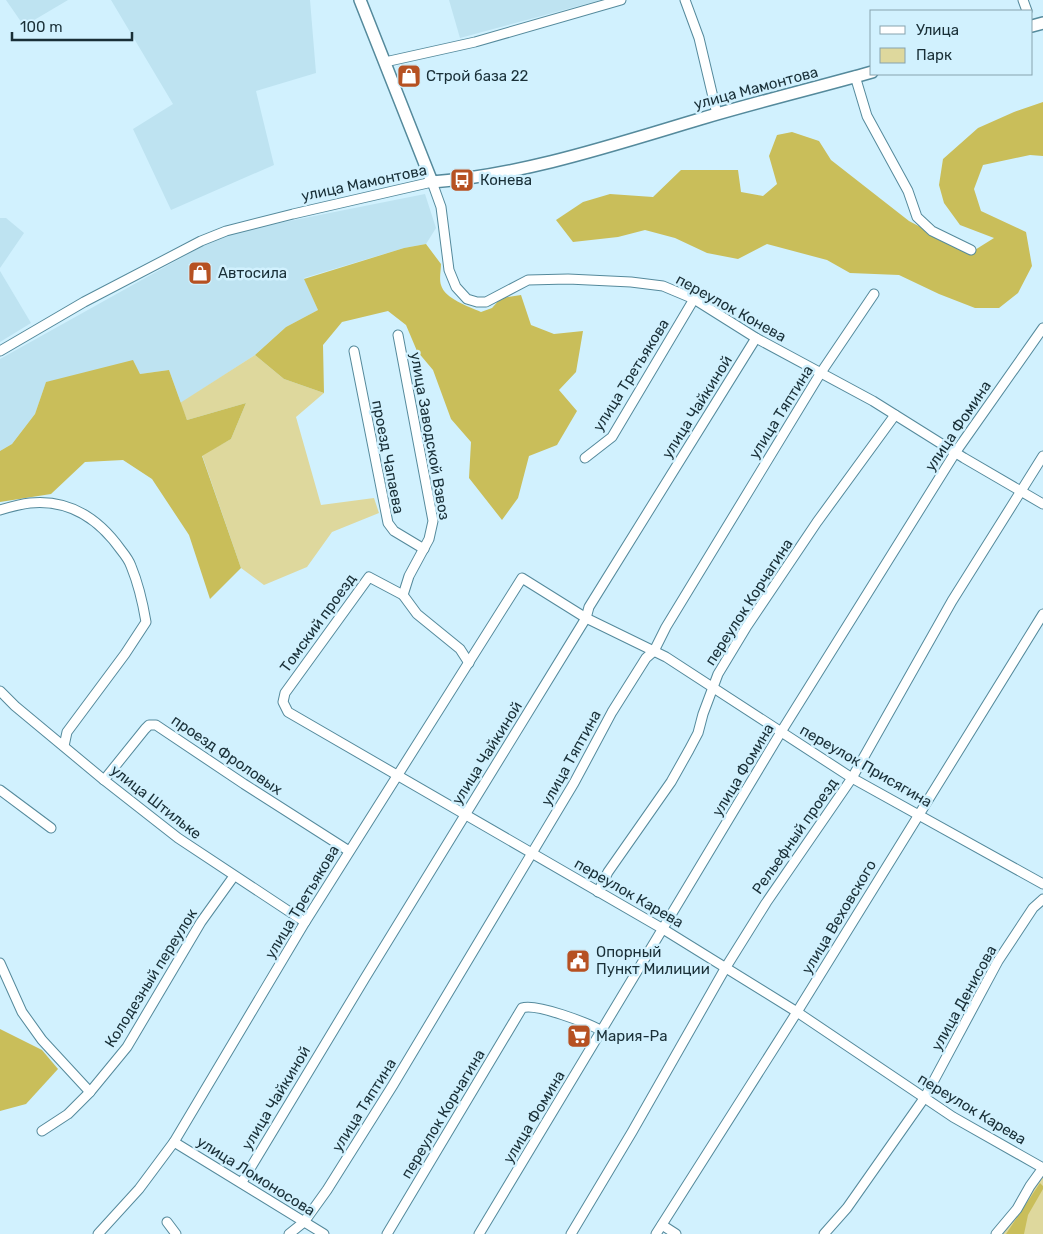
<svg xmlns="http://www.w3.org/2000/svg" width="1043" height="1234" font-family="Rubik,sans-serif">
	<rect width="100%" height="100%" fill="#d1f1fe"/>
	<g fill="#bee3f1">
		<polygon points="6,0 68,0 24,26"/>
		<polygon points="111,0 310,0 316,73 256,91 274,165 171,210 133,129 173,104"/>
		<polygon points="449,0 601,0 460,38"/>
		<polygon points="425,194 436,228 426,244 404,248 304,278 318,310 286,327 255,355 181,403 169,370 140,374 46,382 35,414 12,444 0,451 0,359 224,234"/>
		<polygon points="0,218 6,218 24,233 0,268"/>
		<polygon points="0,271 31,323 0,342"/>
	</g>
	<g fill="#ded89d">
		<polygon points="255,355 284,379 324,393 296,417 321,505 374,498 379,513 332,532 307,567 264,585 241,568 202,455 231,439 246,403 187,420 180,403"/>
		<polygon points="1041,1177 1043,1178 1043,1234 1003,1234"/>
	</g>
	<g fill="#c9be5a">
		<polygon points="1043,102 1043,156 1030,155 983,165 974,189 981,211 1026,232 1032,266 1018,293 999,308 975,308 939,294 899,275 850,273 827,260 767,244 738,259 707,253 675,238 645,230 618,237 573,242 556,220 583,202 610,194 653,197 681,170 738,170 741,192 763,196 777,184 769,156 777,135 792,132 819,141 831,160 909,221 970,253 994,238 960,225 944,203 939,185 943,159 978,128 1014,112"/>
		<path d="M 426,244 L 441,264 C 441,270 439,279 441,285 C 445,299 468,306 481,312 L 492,308 L 501,298 L 521,295 L 531,325 L 554,334 L 583,331 L 576,372 L 559,390 L 577,411 L 557,445 L 529,456 L 518,498 L 502,520 L 469,478 L 471,442 L 451,419 L 433,370 L 417,351 L 406,325 L 388,311 L 342,322 L 323,345 L 324,393 L 284,379 L 255,355 L 286,327 L 318,310 L 304,279 L 404,248 Z"/>
		<polygon points="133,360 140,374 169,370 187,420 246,403 231,439 202,456 241,568 210,599 189,535 152,479 123,460 85,462 51,494 0,502 0,451 12,444 35,414 46,382"/>
		<polygon points="0,1029 42,1050 58,1069 26,1104 0,1111"/>
		<polygon points="1040,1183 1043,1186 1043,1189 1028,1215 1024,1234 1006,1234"/>
	</g>
	<g fill="none" stroke-linecap="round" stroke-linejoin="round">
		<g stroke="#558a9c" stroke-width="11">
			<g id="minor">
				<polyline points="685,0 699,38 717,114"/>
				<polyline points="1023,0 1027,11"/>
				<polyline points="385,62 475,42 621,0"/>
				<polyline points="855,76 867,116 908,191 917,217 932,231 971,250"/>
				<polyline points="398,335 433,521 429,539 409,576 403,595"/>
				<polyline points="0,351 84,302 201,241 226,231 293,214 432,182 441,207 449,270 456,287 467,299 477,302 486,302 528,280 568,279 631,282 663,286 694,299 756,338 873,401 964,458 1043,504"/>
				<polyline points="354,351 388,523 394,531 424,549"/>
				<polyline points="585,458 612,437 694,299"/>
				<path d="M 0,510 C 10,507 20,504 30,503 C 70,499 99,519 121,550 C 125,555 129,560 131,566 C 138,583 143,604 146,622 L 125,654 L 67,732 L 64,746"/>
				<polyline points="469,663 460,649 417,614 403,595 369,577 285,693 283,702 288,712 663,929 797,1012 953,1117 1043,1168"/>
				<polyline points="0,691 15,706 104,780 178,838 305,922"/>
				<polyline points="104,780 145,729 149,725 156,725 244,784 349,851"/>
				<polyline points="0,790 51,828"/>
				<polyline points="598,892 608,872 671,782 689,750 698,733 703,714 718,674 747,626 817,522 895,415"/>
				<polyline points="0,963 22,1012 42,1040 90,1092"/>
				<polyline points="42,1131 68,1114 90,1092 127,1047 201,922 234,876"/>
				<polyline points="174,1142 324,1234"/>
				<polyline points="242,1182 365,978 586,618 589,607 756,338"/>
				<polyline points="167,1222 176,1234"/>
				<polyline points="662,1225 676,1234"/>
				<polyline points="98,1234 139,1189 174,1142 305,922 522,578 586,618 666,657 852,778 1043,884"/>
				<polyline points="289,1234 304,1222 327,1190 393,1085 574,783 612,712 646,658 654,651 666,627 820,374 874,294"/>
				<path d="M 387,1234 L 522,1008 C 536,1003 588,1023 602,1031"/>
				<polyline points="479,1234 781,732 955,453 1043,328"/>
				<polyline points="571,1234 632,1132 726,967 766,903 852,778 952,601 1043,456"/>
				<polyline points="656,1234 797,1012 1043,614"/>
				<polyline points="824,1234 847,1208 925,1097 998,961 1033,908 1043,899"/>
				<polyline points="996,1234 1017,1209 1030,1186 1043,1168"/>
			</g>
		</g>
		<g stroke="#558a9c" stroke-width="14">
			<g id="major">
				<path d="M 360,0 L 432,182 C 523,175 613,145 700,119 C 757,102 815,88 872,72"/>
				<polyline points="1032,26 1043,23"/>
			</g>
		</g>
		<use href="#minor" stroke="#fff" stroke-width="9"/>
		<use href="#major" stroke="#fff" stroke-width="11"/>
	</g>
	<defs>
		<g id="shop-square" transform="scale(1.25)"><rect x="-9" y="-9" width="18" height="18" rx="4" fill="#b65122" stroke="#d1f1fe"/><path d="M-5-2.5h2.3a2.7 3.5 0 0 1 5.4 0H5L5.5 6h-11ZM-1.5-2.5h3a1.5 2.3 0 0 0-3 0Z" fill="#fff"/></g>
		<g id="bus-square" transform="scale(1.25)"><rect x="-9" y="-9" width="18" height="18" rx="4" fill="#b65122" stroke="#d1f1fe"/><path d="M-5-6H5V4H4V6H2V4H-2V6H-4V4H-5ZM-3.5-4V0h7V-4ZM-3.5 1.2v1.5H-2V1.2ZM2 1.2v1.5H3.5V1.2Z" fill="#fff"/></g>
		<g id="civic-square" transform="scale(1.25)"><rect x="-9" y="-9" width="18" height="18" rx="4" fill="#b65122" stroke="#d1f1fe"/><path d="M-.6-6.5H3V-4.5H.6V-3L4-1V1h2V6H-6V1h2V-1L-.6-3ZM-1.2 2.5V6h2.4V2.5Z" fill="#fff"/></g>
		<g id="supermarket-square" transform="scale(1.25)"><rect x="-9" y="-9" width="18" height="18" rx="4" fill="#b65122" stroke="#d1f1fe"/><path d="M-6-5.5h2.5l.6 2H6L4.5 2H-2.5L-4.4-4H-6ZM-1.5 3.2a1.3 1.3 0 1 0 .1 0ZM3 3.2a1.3 1.3 0 1 0 .1 0Z" fill="#fff"/></g>
	</defs>
	<g fill-rule="evenodd">
		<use href="#shop-square" x="409" y="76"/>
		<use href="#bus-square" x="462" y="180"/>
		<use href="#shop-square" x="200" y="273"/>
		<use href="#civic-square" x="578" y="961"/>
		<use href="#supermarket-square" x="579" y="1036"/>
	</g>
	<g text-anchor="middle" stroke-width="5" stroke-linejoin="round" paint-order="stroke">
		<g font-size="15" fill="#192f37" stroke="#d1f1fe" text-anchor="start">
			<text x="426" y="81">Строй база 22</text>
			<text x="480" y="185">Конева</text>
			<text x="218" y="278">Автосила</text>
			<text x="596" y="957">Опорный<tspan x="596" dy="17">Пункт Милиции</tspan></text>
			<text x="596" y="1041">Мария-Ра</text>
		</g>
		<g font-size="15" fill="#192f37" stroke="#d1f1fe">
			<text transform="translate(756 88) rotate(-15)" y="5">улица Мамонтова</text>
			<text transform="translate(364 183) rotate(-12)" y="5">улица Мамонтова</text>
			<text transform="translate(731 308) rotate(29)" y="5">переулок Конева</text>
			<text transform="translate(631 375) rotate(-58)" y="5">улица Третьякова</text>
			<text transform="translate(697 407) rotate(-58)" y="5">улица Чайкиной</text>
			<text transform="translate(781 412) rotate(-58)" y="5">улица Тяптина</text>
			<text transform="translate(958 426) rotate(-56)" y="5">улица Фомина</text>
			<text transform="translate(430 436) rotate(80)" y="5">улица Заводской Взвоз</text>
			<text transform="translate(388 457) rotate(79)" y="5">проезд Чапаева</text>
			<text transform="translate(749 602) rotate(-57)" y="5">переулок Корчагина</text>
			<text transform="translate(318 623) rotate(-54)" y="5">Томский проезд</text>
			<text transform="translate(487 753) rotate(-58)" y="5">улица Чайкиной</text>
			<text transform="translate(227 755) rotate(34)" y="5">проезд Фроловых</text>
			<text transform="translate(571 758) rotate(-61)" y="5">улица Тяптина</text>
			<text transform="translate(866 766) rotate(30)" y="5">переулок Присягина</text>
			<text transform="translate(743 770) rotate(-59)" y="5">улица Фомина</text>
			<text transform="translate(156 802) rotate(38)" y="5">улица Штильке</text>
			<text transform="translate(795 836) rotate(-55)" y="5">Рельефный проезд</text>
			<text transform="translate(629 893) rotate(30)" y="5">переулок Карева</text>
			<text transform="translate(302 902) rotate(-59)" y="5">улица Третьякова</text>
			<text transform="translate(839 917) rotate(-59)" y="5">улица Веховского</text>
			<text transform="translate(151 978) rotate(-58)" y="5">Колодезный переулок</text>
			<text transform="translate(964 998) rotate(-61)" y="5">улица Денисова</text>
			<text transform="translate(276 1098) rotate(-59)" y="5">улица Чайкиной</text>
			<text transform="translate(364 1105) rotate(-58)" y="5">улица Тяптина</text>
			<text transform="translate(972 1109) rotate(31)" y="5">переулок Карева</text>
			<text transform="translate(443 1114) rotate(-59)" y="5">переулок Корчагина</text>
			<text transform="translate(534 1117) rotate(-59)" y="5">улица Фомина</text>
			<text transform="translate(256 1176) rotate(32)" y="5">улица Ломоносова</text>
		</g>
	</g>
	<rect x="870" y="10" width="162" height="65" fill="#d1f1fe" stroke="#87a3ae"/>
	<rect x="880" y="26" width="25" height="8" fill="#ffffff" stroke="#87a3ae"/>
	<text x="916" y="35" font-size="15" fill="#192f37">Улица</text>
	<rect x="880" y="48" width="25" height="15" fill="#ded89d" stroke="#87a3ae"/>
	<text x="916" y="60" font-size="15" fill="#192f37">Парк</text>
	<path d="M12 32v8h120v-8" fill="none" stroke="#192f37" stroke-width="2.5"/>
	<text x="20" y="32" font-size="15" fill="#192f37" stroke="#d1f1fe" stroke-width="4" paint-order="stroke">100 m</text>
</svg>
